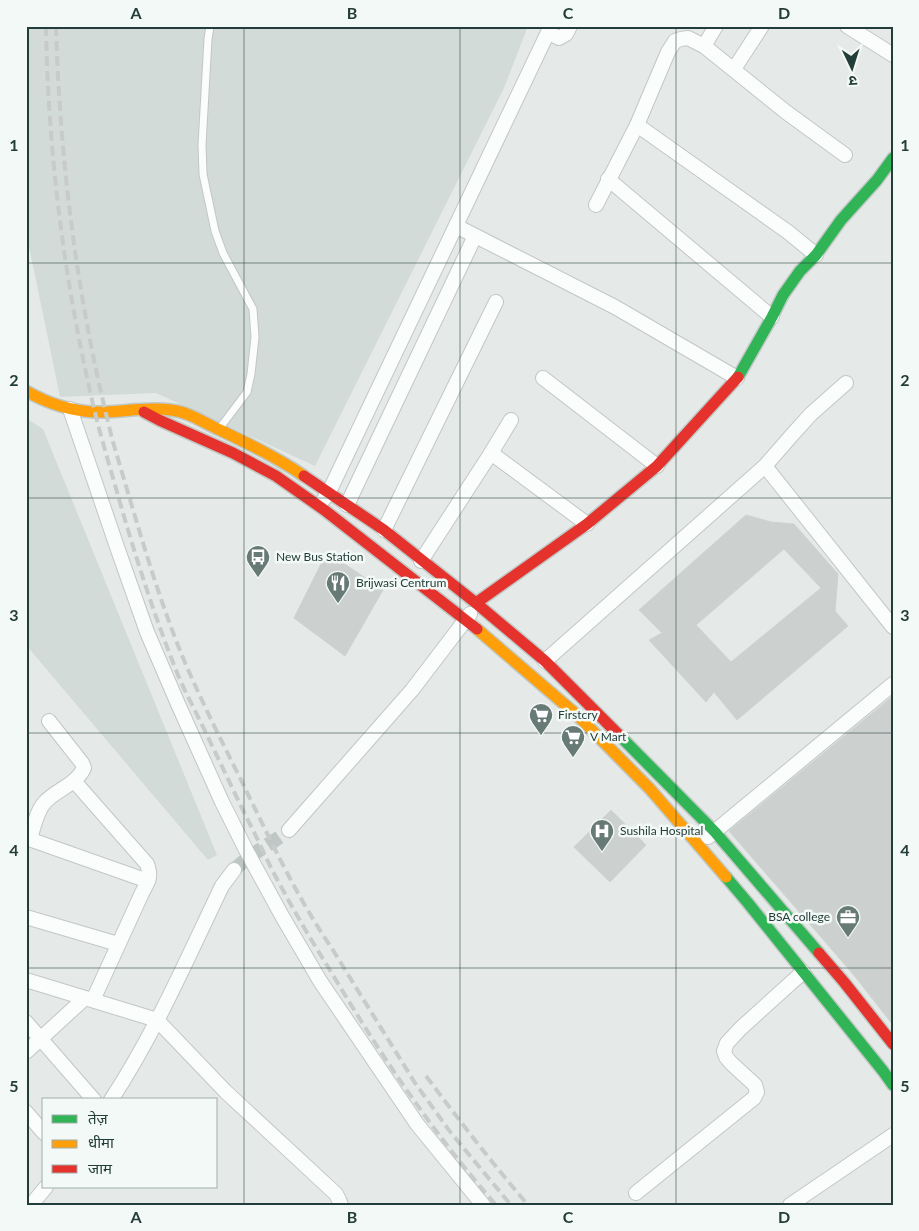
<svg xmlns="http://www.w3.org/2000/svg" width="919" height="1231" font-family="Lato,'Noto Sans Devanagari',sans-serif">
	<rect width="100%" height="100%" fill="#e5eae8"/>
	<g fill="#d3dbd8">
		<polygon points="26,26 528,26 504,88 315,466 156,393 60,397 26,232"/>
		<polygon points="26,418 43,429 217,855 208,860 26,645"/>
	</g>
	<g fill="#ccd1cf" stroke="#ced3d1" fill-rule="evenodd">
		<path d="M 746,515 L 771,522 L 794,524 L 838,574 L 835,611 L 848,626 L 737,720 L 714,692 L 706,702 L 649,640 L 662,633 L 639,610 ZM 784,549 L 821,588 L 731,662 L 696,625 Z"/>
		<polygon points="327,552 383,590 345,656 294,618"/>
		<polygon points="893,696 893,1025 853,974 729,831"/>
		<polygon points="611,810 646,845 610,882 574,847"/>
	</g>
	<g fill="none" stroke-linecap="round" stroke-linejoin="round">
		<path stroke="#bec7c5" stroke-width="14" stroke-dasharray="14 7" stroke-linecap="butt" d="M 234,870 C 251,853 272,844 289,830"/>
		<g stroke="#c2c7c5" stroke-width="9">
			<polyline id="lane" points="210,26 208,39 202,145 203,174 215,231 223,253 253,309 255,337 251,374 247,392 219,429"/>
		</g>
		<g stroke="#c2c7c5" stroke-width="16">
			<g id="street">
				<polyline points="847,26 893,55"/>
				<polyline points="549,33 559,38 566,34 570,26"/>
				<polyline points="704,46 716,26"/>
				<polyline points="734,69 762,26"/>
				<polyline points="637,125 788,232 816,255"/>
				<polyline points="608,179 772,317"/>
				<polyline points="596,205 637,125 668,52 675,41 681,39 688,38 704,46 786,112 845,155"/>
				<polyline points="456,226 615,307 737,378"/>
				<polyline points="543,378 657,466"/>
				<polyline points="70,409 117,547 147,632 178,704 222,802 246,850 282,916 320,981 417,1124 483,1205"/>
				<polyline points="491,453 587,524"/>
				<polyline points="765,466 893,627"/>
				<polyline points="324,499 329,492 551,26"/>
				<polyline points="347,505 475,236"/>
				<polyline points="384,530 496,302"/>
				<polyline points="421,561 491,453 511,420"/>
				<polyline points="545,661 765,466 792,435 811,414 846,383"/>
				<path d="M 74,781 L 147,864 C 152,878 148,881 142,893 L 93,1000"/>
				<polyline points="289,830 412,690 470,614"/>
				<polyline points="708,837 893,684"/>
				<polyline points="26,838 148,881"/>
				<path d="M 30,839 C 34,827 36,812 45,802 C 56,790 77,784 84,768 L 82,763 L 49,721"/>
				<polyline points="26,917 118,944"/>
				<polyline points="26,980 157,1020 226,1092 336,1194 339,1200 341,1205"/>
				<polyline points="26,1022 94,1100"/>
				<polyline points="26,1052 85,998"/>
				<path d="M 111,1100 C 155,1033 187,959 222,886 L 234,870"/>
				<polyline points="26,1112 44,1133"/>
				<polyline points="636,1193 754,1098 757,1092 755,1085 731,1063 726,1057 724,1051 727,1043 741,1028 803,972"/>
				<polyline points="31,1205 46,1187"/>
				<polyline points="790,1205 893,1135"/>
			</g>
		</g>
		<g stroke="#c0c8c5" stroke-width="14">
			<g id="fast">
				<polyline points="738,377 772,317 783,295 800,271 816,255 841,220 877,180 893,158"/>
				<polyline points="619,735 715,832 819,953"/>
				<polyline points="726,877 748,903 883,1071 893,1085"/>
			</g>
		</g>
		<g stroke="#c0c8c5" stroke-width="14">
			<g id="slow">
				<path d="M 26,391 C 47,403 71,411 95,412 C 120,413 145,406 171,410 C 189,412 204,423 220,430 C 249,444 278,458 304,476"/>
				<polyline points="477,629 577,715 650,789 726,877"/>
			</g>
		</g>
		<g stroke="#c0c8c5" stroke-width="14">
			<g id="jam">
				<polyline points="144,412 159,420 233,453 276,476 323,509 477,629"/>
				<polyline points="304,476 384,530 476,603 545,661 619,735"/>
				<polyline points="476,603 587,524 657,466 738,377"/>
				<polyline points="819,953 844,982 893,1044"/>
			</g>
		</g>
		<use href="#lane" stroke="#fbfcfc" stroke-width="7"/>
		<use href="#street" stroke="#fbfcfc" stroke-width="14"/>
		<use href="#fast" stroke="#30b455" stroke-width="11"/>
		<use href="#slow" stroke="#ff9f0a" stroke-width="11"/>
		<use href="#jam" stroke="#e5322d" stroke-width="11"/>
		<g stroke="#c7cbca" stroke-width="4" stroke-dasharray="10 5" stroke-linecap="butt">
			<path d="M 46,26 C 48,149 63,272 90,391 C 97,423 106,454 115,485 C 133,549 153,613 178,675 C 186,694 197,714 206,733 C 222,766 237,799 254,832 C 263,851 272,871 283,890 C 302,926 324,960 345,995 C 390,1069 439,1140 496,1205"/>
			<path d="M 56,26 C 60,166 78,306 113,442 C 119,462 125,483 131,503 C 147,557 164,613 186,665 C 203,704 222,742 241,780 C 268,835 296,896 331,947 L 415,1083 L 451,1133 L 511,1205"/>
			<path d="M 426,1076 C 459,1120 492,1163 528,1205"/>
		</g>
	</g>
	<path fill="none" stroke="#233d38" stroke-width="1" stroke-opacity="0.55" d="M 244,26 L 244,1205M 460,26 L 460,1205M 676,26 L 676,1205M 26,263 L 893,263M 26,498 L 893,498M 26,733 L 893,733M 26,968 L 893,968"/>
	<defs>
		<g id="bus-pin" transform="scale(1.25)"><path d="M0 17L-7.5 6A9.5 9.5 0 1 1 7.5 6Z" fill="#677a76" stroke="#f3f9f6"/><path d="M-5-6H5V4H4V6H2V4H-2V6H-4V4H-5ZM-3.5-4V0h7V-4ZM-3.5 1.2v1.5H-2V1.2ZM2 1.2v1.5H3.5V1.2Z" fill="#fff"/></g>
		<g id="restaurant-pin" transform="scale(1.25)"><path d="M0 17L-7.5 6A9.5 9.5 0 1 1 7.5 6Z" fill="#677a76" stroke="#f3f9f6"/><path d="M-5-6h1v4h1v-4h1v4h1v-4h1v5L-1.5 .5V6h-2V.5L-5-1ZM5-6V6H3V1.5H1.5Q1.5-4 5-6Z" fill="#fff"/></g>
		<g id="supermarket-pin" transform="scale(1.25)"><path d="M0 17L-7.5 6A9.5 9.5 0 1 1 7.5 6Z" fill="#677a76" stroke="#f3f9f6"/><path d="M-6-5.5h2.5l.6 2H6L4.5 2H-2.5L-4.4-4H-6ZM-1.5 3.2a1.3 1.3 0 1 0 .1 0ZM3 3.2a1.3 1.3 0 1 0 .1 0Z" fill="#fff"/></g>
		<g id="hospital-pin" transform="scale(1.25)"><path d="M0 17L-7.5 6A9.5 9.5 0 1 1 7.5 6Z" fill="#677a76" stroke="#f3f9f6"/><path d="M-5-5h3v3.5h4V-5h3V5h-3V1.5h-4V5h-3Z" fill="#fff"/></g>
		<g id="office-pin" transform="scale(1.25)"><path d="M0 17L-7.5 6A9.5 9.5 0 1 1 7.5 6Z" fill="#677a76" stroke="#f3f9f6"/><path d="M-6-3h4V-5.5h4V-3h4V5H-6ZM-1-4.5V-3h2v-1.5ZM-6 0V1H6V0Z" fill="#fff"/></g>
	</defs>
	<g fill-rule="evenodd">
		<use href="#bus-pin" x="258" y="557"/>
		<use href="#restaurant-pin" x="338" y="583"/>
		<use href="#supermarket-pin" x="541" y="715"/>
		<use href="#supermarket-pin" x="573" y="737"/>
		<use href="#hospital-pin" x="602" y="831"/>
		<use href="#office-pin" x="848" y="917"/>
	</g>
	<g text-anchor="middle" stroke-width="5" stroke-linejoin="round" paint-order="stroke">
		<g font-size="12" fill="#233d38" stroke="#f3f9f6" text-anchor="start">
			<text x="276" y="561">New Bus Station</text>
			<text x="356" y="587">Brijwasi Centrum</text>
			<text x="558" y="719">Firstcry</text>
			<text x="590" y="741">V Mart</text>
			<text x="620" y="835">Sushila Hospital</text>
			<text x="830" y="921" text-anchor="end">BSA college</text>
		</g>
	</g>
	<rect width="919" height="1231" fill="none" stroke="#f3f9f6" stroke-width="55"/>
	<rect x="42" y="1098" width="175" height="90" fill="#f3f9f6" stroke="#a0aeaa"/>
	<rect x="52" y="1115" width="25" height="8" fill="#30b455" stroke="#a0aeaa"/>
	<text x="88" y="1124" font-size="15" fill="#233d38">तेज़</text>
	<rect x="52" y="1140" width="25" height="8" fill="#ff9f0a" stroke="#a0aeaa"/>
	<text x="88" y="1148" font-size="15" fill="#233d38">धीमा</text>
	<rect x="52" y="1165" width="25" height="8" fill="#e5322d" stroke="#a0aeaa"/>
	<text x="88" y="1174" font-size="15" fill="#233d38">जाम</text>
	<g transform="translate(852 68) rotate(176)" stroke="#f3f9f6" stroke-width="4" paint-order="stroke">
	<path d="M0-4L9 19L0 12L-9 19Z" fill="#233d38"/>
	<text y="-8" font-size="14" font-weight="bold" text-anchor="middle" fill="#233d38">उ</text>
	</g>
	<rect x="28" y="28" width="864" height="1176" fill="none" stroke="#233d38" stroke-width="2"/>
	<g font-size="16" text-anchor="middle" font-weight="bold" fill="#233d38">
		<text x="136" y="19">A</text>
		<text x="352" y="19">B</text>
		<text x="568" y="19">C</text>
		<text x="784" y="19">D</text>
		<text x="14" y="151">1</text>
		<text x="905" y="151">1</text>
		<text x="14" y="386">2</text>
		<text x="905" y="386">2</text>
		<text x="14" y="621">3</text>
		<text x="905" y="621">3</text>
		<text x="14" y="856">4</text>
		<text x="905" y="856">4</text>
		<text x="14" y="1092">5</text>
		<text x="905" y="1092">5</text>
		<text x="136" y="1223">A</text>
		<text x="352" y="1223">B</text>
		<text x="568" y="1223">C</text>
		<text x="784" y="1223">D</text>
	</g>
</svg>
